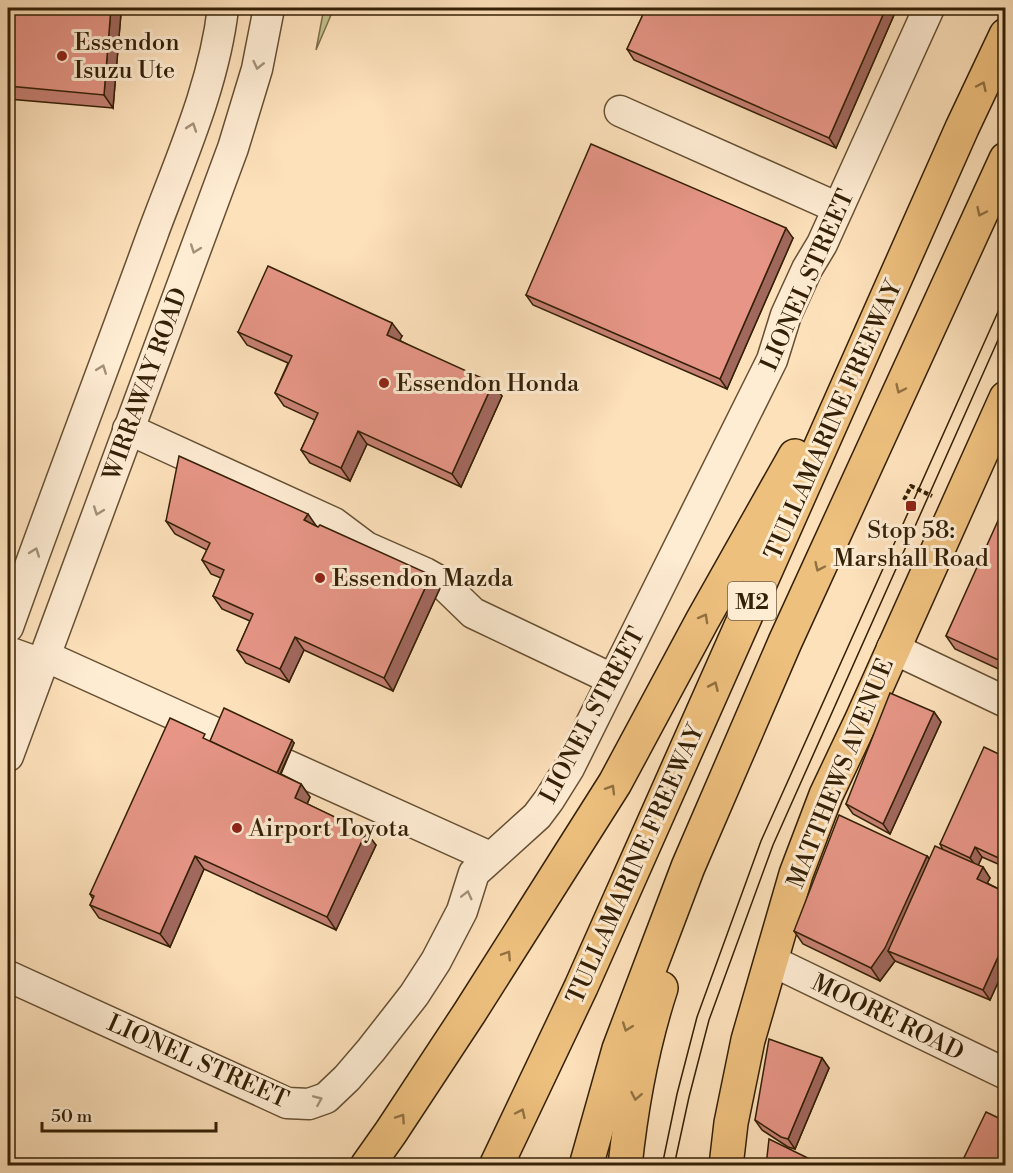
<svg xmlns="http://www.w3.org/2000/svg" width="1013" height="1173" font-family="'Libre Bodoni',serif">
	<rect width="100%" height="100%" fill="#fde1bb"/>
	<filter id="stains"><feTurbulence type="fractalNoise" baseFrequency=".00333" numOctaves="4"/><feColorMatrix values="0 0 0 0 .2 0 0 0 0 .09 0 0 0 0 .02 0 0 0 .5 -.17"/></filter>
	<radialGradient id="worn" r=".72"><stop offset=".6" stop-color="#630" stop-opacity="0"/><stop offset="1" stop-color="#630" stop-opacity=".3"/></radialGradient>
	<polygon fill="#c4c18d" stroke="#7c704a" stroke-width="1.5" points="324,8 334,8 316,50"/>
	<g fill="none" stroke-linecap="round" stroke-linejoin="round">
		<g stroke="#665033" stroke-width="33">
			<g id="minor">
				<polyline points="620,111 838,208"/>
				<polyline points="128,429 334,523 366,547 425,573 441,582 473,613 612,679"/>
				<path d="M 8,627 C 55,495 105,365 153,233 C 180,160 214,86 223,8"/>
				<polyline points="892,648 1006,702"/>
				<polyline points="8,652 42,664"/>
				<polyline points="45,656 490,857"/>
				<polyline points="8,677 33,687"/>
				<polyline points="8,756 233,148 257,69 269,8"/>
				<polyline points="770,960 1006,1074"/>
				<polyline points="8,976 287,1103 309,1104 326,1098 347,1078 371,1050 414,995 436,961 462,911 474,873 537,816 549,800 569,768 772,360 786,315 807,269 822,244 929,8"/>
			</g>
		</g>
		<g stroke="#342006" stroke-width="36">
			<polyline id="major" points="726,1166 731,1123 748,1040 796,874 826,795 862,719 1006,398"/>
		</g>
		<g stroke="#342006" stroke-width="36">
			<g id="highway">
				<polyline points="367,1166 391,1132 470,1012 615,783 702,621 795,456"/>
				<polyline points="496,1166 581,987 962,128 1006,35"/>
				<polyline points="586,1166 619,1049 688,867 785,642 1006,159"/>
				<path d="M 625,1166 C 631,1109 643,1043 661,988"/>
			</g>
		</g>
		<polyline stroke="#342006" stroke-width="4" stroke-dasharray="4.5 3" stroke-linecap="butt" points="904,500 911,486 932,496"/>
		<use href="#minor" stroke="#feecd3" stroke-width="30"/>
		<use href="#major" stroke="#eec07e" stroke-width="33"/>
		<use href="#highway" stroke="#eec07e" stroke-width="33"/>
		<g stroke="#342006" stroke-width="1.5">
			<polyline points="662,1166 677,1094 697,1017 761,841 1006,294"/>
			<polyline points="674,1166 689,1097 709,1020 773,845 1006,322"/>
		</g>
	</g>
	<g fill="#c68073" stroke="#342006" stroke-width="1.5">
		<polygon points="8,8 121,13 113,108 8,99"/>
		<polygon points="646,8 897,8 836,148 634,60 627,49"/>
		<polygon points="793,238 727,389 533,305 526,295"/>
		<polygon points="238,332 402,336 399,340 502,396 461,487 367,444 350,481 310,463 301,450 315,420 284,406 275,393 288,363 247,345"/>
		<polygon points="1005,516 1005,672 955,649 946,636"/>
		<polygon points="166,521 316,526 440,588 393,691 304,650 289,682 246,663 237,650 250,621 222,609 213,596 221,578 211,574 202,560 207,550 175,534"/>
		<polygon points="934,712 941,722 890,834 853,814 846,804"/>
		<polygon points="210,741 294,743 281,774 301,784 310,797 307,804 366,832 376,845 336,930 204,869 170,947 99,918 90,905 93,899 90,894"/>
		<polygon points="1005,757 1005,867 982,857 978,865 983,867 990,878 987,883 1005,892 1005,967 990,1000 895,961 880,981 803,944 794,931 927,856 930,859 943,850 940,844"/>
		<polygon points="822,1058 829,1068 795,1149 788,1147 762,1130 755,1120"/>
	</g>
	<g fill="#a1685e" stroke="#342006" stroke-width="1.5">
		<polygon points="111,8 117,8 121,13 113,108 104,95"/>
		<polygon points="886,8 897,8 836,148 829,138"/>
		<polygon points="786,228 793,238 727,389 720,379"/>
		<polygon points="392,323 402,336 396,348 387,335"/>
		<polygon points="493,383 502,396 461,487 452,474"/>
		<polygon points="358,431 367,444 350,481 341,468"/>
		<polygon points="308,514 317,527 304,520"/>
		<polygon points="431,575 440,588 393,691 384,678"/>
		<polygon points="295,637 304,650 289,682 280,669"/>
		<polygon points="934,712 941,722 890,834 883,824"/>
		<polygon points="292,740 294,743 277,781 275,778"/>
		<polygon points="301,784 310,797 304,811 295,798"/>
		<polygon points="366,832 376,845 336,930 327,917"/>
		<polygon points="975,847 982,857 977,868 970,858"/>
		<polygon points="195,856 204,869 170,947 160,934"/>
		<polygon points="927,856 937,869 888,951 895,961 880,981 871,968"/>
		<polygon points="983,867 990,878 984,889 977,879"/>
		<polygon points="998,957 1005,967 990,1000 983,990"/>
		<polygon points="822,1058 829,1068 795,1149 788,1139"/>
	</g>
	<g fill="#e69586" stroke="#342006" stroke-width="1.5">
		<polygon points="8,8 111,8 104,95 8,86"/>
		<polygon points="646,8 886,8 829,138 627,49"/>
		<polygon points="591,144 786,228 720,379 526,295"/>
		<polygon points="268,266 392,323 387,335 493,383 452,474 358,431 341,468 301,450 318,413 275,393 292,356 238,332"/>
		<polygon points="179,456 308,514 304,520 318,527 320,525 431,575 384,678 295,637 280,669 237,650 253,614 213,596 224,570 202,560 210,543 166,521"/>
		<polygon points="1001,514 1005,516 1005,663 946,636"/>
		<polygon points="890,693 934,712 883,824 846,804"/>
		<polygon points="224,708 292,740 277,773 210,741"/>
		<polygon points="170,718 205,734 203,738 301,784 295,798 366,832 327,917 195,856 160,934 90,905 94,896 90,894"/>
		<polygon points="984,747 1005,757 1005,861 975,847 970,858 940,844"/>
		<polygon points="839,815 927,856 885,948 871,968 794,931"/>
		<polygon points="935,846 983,867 977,879 1005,892 1005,960 998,957 983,990 888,951"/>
		<polygon points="769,1039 822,1058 788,1139 781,1137 755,1120"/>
		<polygon points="986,1112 1005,1121 1005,1166 960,1166"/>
		<polygon points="769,1139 824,1166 766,1166"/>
	</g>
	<defs><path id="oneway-chevron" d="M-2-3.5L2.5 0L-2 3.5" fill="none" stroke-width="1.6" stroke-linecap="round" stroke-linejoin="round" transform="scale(1.5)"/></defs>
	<g stroke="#a39077">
		<use href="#oneway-chevron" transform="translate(258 65) rotate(103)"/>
		<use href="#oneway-chevron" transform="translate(192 127) rotate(-71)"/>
		<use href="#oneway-chevron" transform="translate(195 249) rotate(110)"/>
		<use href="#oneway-chevron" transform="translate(102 369) rotate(-69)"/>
		<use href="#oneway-chevron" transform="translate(98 511) rotate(110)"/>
		<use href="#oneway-chevron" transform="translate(35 552) rotate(-70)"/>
		<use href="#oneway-chevron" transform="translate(467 895) rotate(-76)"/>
		<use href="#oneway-chevron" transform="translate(318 1100) rotate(-23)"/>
	</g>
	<g stroke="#917042">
		<use href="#oneway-chevron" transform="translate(982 86) rotate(-65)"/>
		<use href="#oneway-chevron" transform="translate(981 212) rotate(115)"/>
		<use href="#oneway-chevron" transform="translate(900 389) rotate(115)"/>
		<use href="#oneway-chevron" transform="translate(819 567) rotate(115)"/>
		<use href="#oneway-chevron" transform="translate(704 618) rotate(-61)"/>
		<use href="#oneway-chevron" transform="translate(714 686) rotate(-66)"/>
		<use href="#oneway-chevron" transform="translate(611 789) rotate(-59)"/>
		<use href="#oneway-chevron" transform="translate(507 955) rotate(-57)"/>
		<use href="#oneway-chevron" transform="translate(627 1027) rotate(110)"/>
		<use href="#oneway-chevron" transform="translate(636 1096) rotate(101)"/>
		<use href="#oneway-chevron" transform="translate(521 1113) rotate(-65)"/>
		<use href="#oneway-chevron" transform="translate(401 1118) rotate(-56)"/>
	</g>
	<g fill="#8f2418" stroke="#feecd3" stroke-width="2">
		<circle cx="62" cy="56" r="6"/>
		<circle cx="384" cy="383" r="6"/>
		<rect x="905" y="500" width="12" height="12" rx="3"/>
		<circle cx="320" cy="578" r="6"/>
		<circle cx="237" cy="828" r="6"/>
	</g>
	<g text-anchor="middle" stroke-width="6" stroke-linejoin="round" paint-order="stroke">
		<rect fill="#feecd3" stroke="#715d44" stroke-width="1.5" x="728" y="582" width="48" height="38" rx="4.5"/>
		<g font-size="22" font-weight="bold" fill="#342006">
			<text x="752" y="609">M2</text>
		</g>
		<g font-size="24" fill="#342006" stroke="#feecd3" text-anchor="start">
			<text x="74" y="50">Essendon<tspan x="74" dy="28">Isuzu Ute</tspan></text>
			<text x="396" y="391">Essendon Honda</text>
			<text x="911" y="538" text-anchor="middle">Stop 58:<tspan x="911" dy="28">Marshall Road</tspan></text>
			<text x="332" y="586">Essendon Mazda</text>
			<text x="249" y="836">Airport Toyota</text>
		</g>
		<g font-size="24" fill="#342006" stroke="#feecd3">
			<text transform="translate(807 280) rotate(-66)" y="8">LIONEL STREET</text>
			<text transform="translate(145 384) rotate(-70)" y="8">WIRRAWAY ROAD</text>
			<text transform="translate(833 420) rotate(-66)" y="8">TULLAMARINE FREEWAY</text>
			<text transform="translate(592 715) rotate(-62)" y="8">LIONEL STREET</text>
			<text transform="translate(840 773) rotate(-68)" y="8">MATTHEWS AVENUE</text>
			<text transform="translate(635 864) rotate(-66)" y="8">TULLAMARINE FREEWAY</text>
			<text transform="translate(888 1017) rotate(26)" y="8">MOORE ROAD</text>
			<text transform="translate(198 1061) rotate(24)" y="8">LIONEL STREET</text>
		</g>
	</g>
	<rect width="1013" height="1173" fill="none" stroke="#fde1bb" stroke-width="30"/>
	<rect x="9" y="9" width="995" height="1155" fill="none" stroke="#342006" stroke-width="3"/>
	<rect x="15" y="15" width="983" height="1143" fill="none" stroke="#342006" stroke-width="1.5"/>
	<path d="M42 1122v9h174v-9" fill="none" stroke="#342006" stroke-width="3"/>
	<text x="51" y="1122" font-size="18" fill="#342006" stroke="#feecd3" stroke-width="4.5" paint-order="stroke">50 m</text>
	<rect width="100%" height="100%" filter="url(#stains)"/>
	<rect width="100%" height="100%" fill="url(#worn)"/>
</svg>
